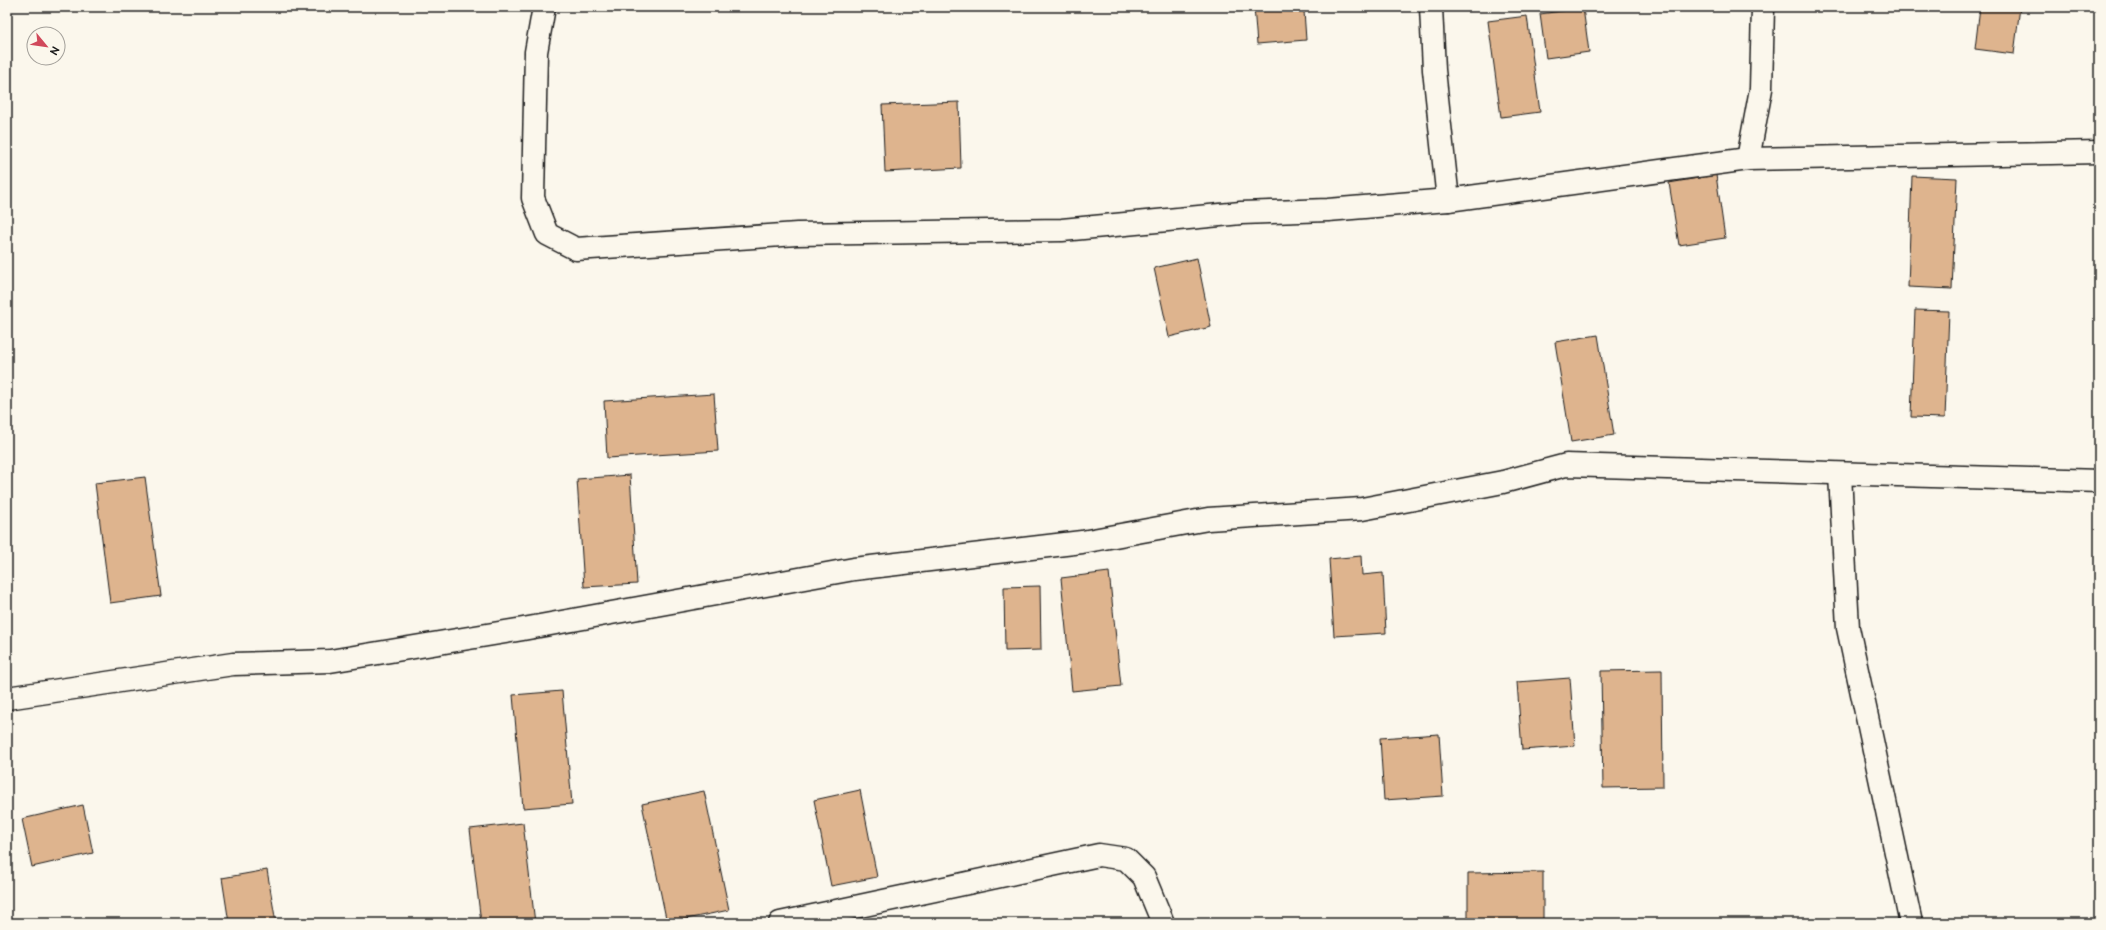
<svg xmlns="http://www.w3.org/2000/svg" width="2106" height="930" font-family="'Balsamiq Sans',sans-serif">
	<rect width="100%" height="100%" fill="#fbf7ec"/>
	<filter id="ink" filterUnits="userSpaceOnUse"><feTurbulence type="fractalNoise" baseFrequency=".025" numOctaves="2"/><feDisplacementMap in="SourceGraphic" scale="8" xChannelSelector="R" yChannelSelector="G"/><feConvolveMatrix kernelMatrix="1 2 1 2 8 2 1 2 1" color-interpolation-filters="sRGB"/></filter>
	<g filter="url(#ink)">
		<g fill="#deb48e" stroke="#1c1c1c">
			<polygon points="1254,7 1317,7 1318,10 1304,11 1306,40 1257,44"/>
			<polygon points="1980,7 2020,7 2014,54 1975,49"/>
			<polygon points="1583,8 1589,52 1546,58 1540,14"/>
			<polygon points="1527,16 1540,112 1501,117 1488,21"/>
			<polygon points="959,102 961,168 885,172 882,105"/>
			<polygon points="1716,175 1725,238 1679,245 1669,183"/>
			<polygon points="1912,176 1957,178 1952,289 1908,287"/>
			<polygon points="1197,258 1211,327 1169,337 1154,268"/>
			<polygon points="1915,310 1949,311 1945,418 1911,417"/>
			<polygon points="1598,335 1614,435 1571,442 1555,342"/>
			<polygon points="714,394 718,451 607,458 604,401"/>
			<polygon points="630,475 637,584 584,587 577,479"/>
			<polygon points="145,477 161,596 110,603 95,483"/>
			<polygon points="1361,556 1362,575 1383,573 1386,633 1334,636 1329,559"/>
			<polygon points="1109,572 1121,686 1072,691 1061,578"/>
			<polygon points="1040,586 1041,650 1005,651 1004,587"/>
			<polygon points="1662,670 1663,787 1603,788 1601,671"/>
			<polygon points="1570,678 1575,746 1522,750 1517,682"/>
			<polygon points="562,691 572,804 523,808 513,695"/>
			<polygon points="1439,734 1443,796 1384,800 1380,738"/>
			<polygon points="860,790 877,877 831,886 814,800"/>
			<polygon points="704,791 729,910 667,923 642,804"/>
			<polygon points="83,805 93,853 32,867 22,819"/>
			<polygon points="523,823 535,923 481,923 470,829"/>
			<polygon points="267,870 276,923 229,923 222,878"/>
			<polygon points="1543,872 1543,923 1468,923 1468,873"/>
		</g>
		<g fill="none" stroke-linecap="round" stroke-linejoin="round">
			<g stroke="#1c1c1c" stroke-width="25">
				<g id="minor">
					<polyline points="544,7 536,52 533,198 547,234 576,249 797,234 1062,230 1241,213 1328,210 1448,200 1748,159 2099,152"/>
					<polyline points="1431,7 1434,70 1448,200"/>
					<polyline points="1748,159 1761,89 1763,7"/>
					<polyline points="1840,474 1848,628 1911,923"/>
					<polyline points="7,698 233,664 330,661 523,629 854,569 1082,542 1208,519 1362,509 1503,482 1566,465 2099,481"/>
					<polyline points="780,923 1099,855 1126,859 1144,877 1163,923"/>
				</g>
			</g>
			<use href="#minor" stroke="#fbf7ec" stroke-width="22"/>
		</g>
	</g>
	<rect width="2106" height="930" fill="none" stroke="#fbf7ec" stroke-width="24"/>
	<rect x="12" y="12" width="2082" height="906" fill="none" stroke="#1c1c1c" stroke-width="1.5" filter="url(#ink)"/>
	<g transform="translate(46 46) rotate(119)"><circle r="19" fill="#fbf7ec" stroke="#a29f99"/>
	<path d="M0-3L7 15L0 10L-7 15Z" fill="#d1495b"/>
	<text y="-6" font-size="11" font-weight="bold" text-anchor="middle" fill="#1c1c1c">N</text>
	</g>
</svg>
